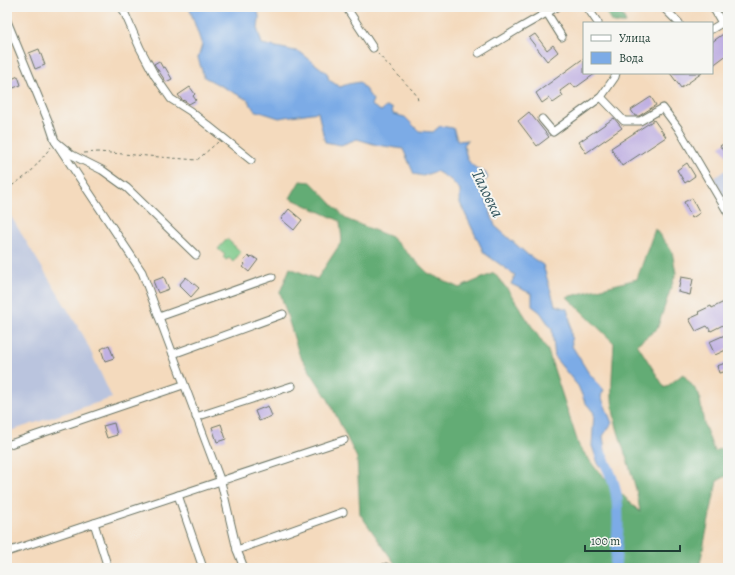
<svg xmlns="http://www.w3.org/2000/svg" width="735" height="575" font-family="Alegreya,serif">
	<rect width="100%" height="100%" fill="#f6f6f2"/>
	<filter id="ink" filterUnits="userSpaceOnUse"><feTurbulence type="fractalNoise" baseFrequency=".025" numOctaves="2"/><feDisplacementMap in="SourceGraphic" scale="8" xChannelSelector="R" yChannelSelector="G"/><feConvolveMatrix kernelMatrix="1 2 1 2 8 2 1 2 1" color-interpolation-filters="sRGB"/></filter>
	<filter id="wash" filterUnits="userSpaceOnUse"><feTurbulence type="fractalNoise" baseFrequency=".012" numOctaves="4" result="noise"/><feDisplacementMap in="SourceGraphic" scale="16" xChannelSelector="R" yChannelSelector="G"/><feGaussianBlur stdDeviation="0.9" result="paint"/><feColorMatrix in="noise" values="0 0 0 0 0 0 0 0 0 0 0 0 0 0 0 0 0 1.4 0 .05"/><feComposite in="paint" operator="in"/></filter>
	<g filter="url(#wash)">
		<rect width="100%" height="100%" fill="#f4dabd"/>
		<g fill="#bac4de">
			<polygon points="728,168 728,204 714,178"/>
			<polygon points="10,215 83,335 112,398 7,432 7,217"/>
		</g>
		<polygon fill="#7bc887" stroke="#4d825e" points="227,239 241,252 233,262 229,258 226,260 223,257 225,255 218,249"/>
		<g fill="#64ac74" stroke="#427454">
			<polygon points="602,7 619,7 626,23 613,23"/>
			<path d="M 300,181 L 311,182 L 346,219 L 391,237 L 428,273 L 459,288 L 494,273 L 508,290 L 548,351 L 579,446 L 596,469 L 640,512 C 637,481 622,450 615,420 C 609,395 613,368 614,343 L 567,297 L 637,279 L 655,229 L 672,251 L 676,273 L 657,329 L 637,344 L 665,388 L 683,374 L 699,394 L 704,424 L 714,451 L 728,446 L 728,475 L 717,481 L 699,568 L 398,568 L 360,514 L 357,458 L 328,399 L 299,354 L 280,292 L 290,268 L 317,279 L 342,241 L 340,221 L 290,198 Z"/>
		</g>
		<path fill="#7cabe6" stroke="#4e748d" d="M 189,7 L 255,7 C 262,15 258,22 258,31 C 259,35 261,40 262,44 L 300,52 L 327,73 L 329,80 L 340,87 L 348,84 L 360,82 L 373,100 L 371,105 L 381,111 L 386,107 L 392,108 L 393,114 L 405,117 L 419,131 L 433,132 L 440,126 L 453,128 L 458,141 L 468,140 L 464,145 C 467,161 469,166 485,172 L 488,178 L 481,184 L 495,226 L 528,255 L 543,265 L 555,305 L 567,309 L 570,320 L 572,346 L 588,372 L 604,390 L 601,396 L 612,423 L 603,436 L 607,465 L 599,466 L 592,446 L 594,413 L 585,402 L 578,386 L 555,358 L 552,329 L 540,312 L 532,306 L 532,294 L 511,284 L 515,275 L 484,253 L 460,203 L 460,190 L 451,180 L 436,171 L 423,176 L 414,174 L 403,149 L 377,145 L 357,139 L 341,145 L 325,142 L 318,112 L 279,118 L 254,110 L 248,100 L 204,77 L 198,58 L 202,45 Z"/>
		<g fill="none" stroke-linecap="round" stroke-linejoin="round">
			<path stroke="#7cabe6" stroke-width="11" d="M 600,452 C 606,465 614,478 616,493 C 620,517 617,543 615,568"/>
		</g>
		<g id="blocks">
			<g fill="#c0b0e2">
				<polygon points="726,32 728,35 728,54 712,66 712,42"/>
				<polygon points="535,34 547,50 553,45 558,52 547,61 529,38"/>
				<polygon points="39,49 45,65 35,69 29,53"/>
				<polygon points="584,58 584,73 596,73 575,88 571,83 560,91 563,96 553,103 549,98 542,103 536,93"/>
				<polygon points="159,61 163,68 165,67 172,79 166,82 154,64"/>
				<polygon points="670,73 702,73 681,88"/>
				<polygon points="18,76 21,85 11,89 9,84 11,83 10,80"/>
				<polygon points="190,87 195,94 193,96 196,100 189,104 185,101 182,100 178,95"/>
				<polygon points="651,97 656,105 639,116 635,116 631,110"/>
				<polygon points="529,112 549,137 537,146 518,121"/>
				<polygon points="614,118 622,128 586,153 579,142"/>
				<polygon points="654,120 666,137 622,166 611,148"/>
				<polygon points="728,141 728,158 720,146"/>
				<polygon points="687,163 695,176 685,183 677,170"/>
				<polygon points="692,198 700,213 692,218 684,202"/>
				<polygon points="289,209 302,220 294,230 281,219"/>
				<polygon points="248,256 250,258 252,256 258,260 249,272 243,267 245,264 243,262"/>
				<polygon points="164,277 169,289 158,293 153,281"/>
				<polygon points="186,277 199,288 191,297 179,285"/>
				<polygon points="681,277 693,279 690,295 678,292"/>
				<polygon points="728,300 728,349 715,355 709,342 727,334 723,325 711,331 707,326 696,331 689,319 700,314 698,312 711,306 712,308"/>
				<polygon points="109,345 114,358 105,361 101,349"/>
				<polygon points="728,362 728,371 719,373 717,366"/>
				<polygon points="268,406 272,416 259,421 255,411"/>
				<polygon points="114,423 117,435 107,438 103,426"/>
				<polygon points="221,424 226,439 217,442 212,427"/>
			</g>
		</g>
	</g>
	<g filter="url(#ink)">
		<use href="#blocks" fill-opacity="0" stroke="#6a7464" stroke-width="1"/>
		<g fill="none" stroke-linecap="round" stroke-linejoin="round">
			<g stroke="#6a7464" stroke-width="9">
				<g id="minor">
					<polyline points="122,7 140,48 155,76 171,99 190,111 251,160"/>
					<polyline points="346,7 373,48"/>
					<polyline points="587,7 598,23"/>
					<polyline points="663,7 679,23"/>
					<polyline points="713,7 722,23 728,25"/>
					<polyline points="547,13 562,37"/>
					<polyline points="7,21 49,123 55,141 72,155 102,170 127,188 196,255"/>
					<polyline points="712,29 722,23"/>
					<polyline points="479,53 520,28 557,7"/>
					<polyline points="601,97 624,121 640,121 663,108 678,128 728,213"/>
					<polyline points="542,119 553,132 601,97 615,77 616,73"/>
					<polyline points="55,141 142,272 221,482 237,550 244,568"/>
					<polyline points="159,317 272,277"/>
					<polyline points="173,354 283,314"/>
					<polyline points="196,417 292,386"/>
					<polyline points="7,445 183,385"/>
					<polyline points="178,495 203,568"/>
					<polyline points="94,523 108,568"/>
					<polyline points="237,550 343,512"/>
					<polyline points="7,552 344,440"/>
					<polyline points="384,568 386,567"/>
				</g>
			</g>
			<g stroke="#6a7464" stroke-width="1" stroke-dasharray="3 3" stroke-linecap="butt">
				<polyline points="377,53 414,92 417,96 418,101"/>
				<polyline points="84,153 98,152 197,160 218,142"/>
				<polyline points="7,189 29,174 51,147"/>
			</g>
			<use href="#minor" stroke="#fff" stroke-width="7"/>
		</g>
	</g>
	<g text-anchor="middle" stroke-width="4" stroke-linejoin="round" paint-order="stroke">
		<g font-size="17" font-style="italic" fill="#365860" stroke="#f6f6f2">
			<text transform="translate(488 193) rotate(64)" y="6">Таловка</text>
		</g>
	</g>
	<rect width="735" height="575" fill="none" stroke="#f6f6f2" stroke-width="24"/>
	<rect x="583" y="22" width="130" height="52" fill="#f6f6f2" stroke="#a0aca6"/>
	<rect x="591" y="35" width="20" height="6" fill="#ffffff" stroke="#a0aca6"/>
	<text x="619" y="42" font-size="12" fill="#1f3d34">Улица</text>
	<rect x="591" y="52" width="20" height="12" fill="#7cabe6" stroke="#a0aca6"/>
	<text x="619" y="62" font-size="12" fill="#1f3d34">Вода</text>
	<path d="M585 545v6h95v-6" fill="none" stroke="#1f3d34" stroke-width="2"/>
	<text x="591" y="545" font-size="12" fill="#1f3d34" stroke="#f6f6f2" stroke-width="3" paint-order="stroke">100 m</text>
</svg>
